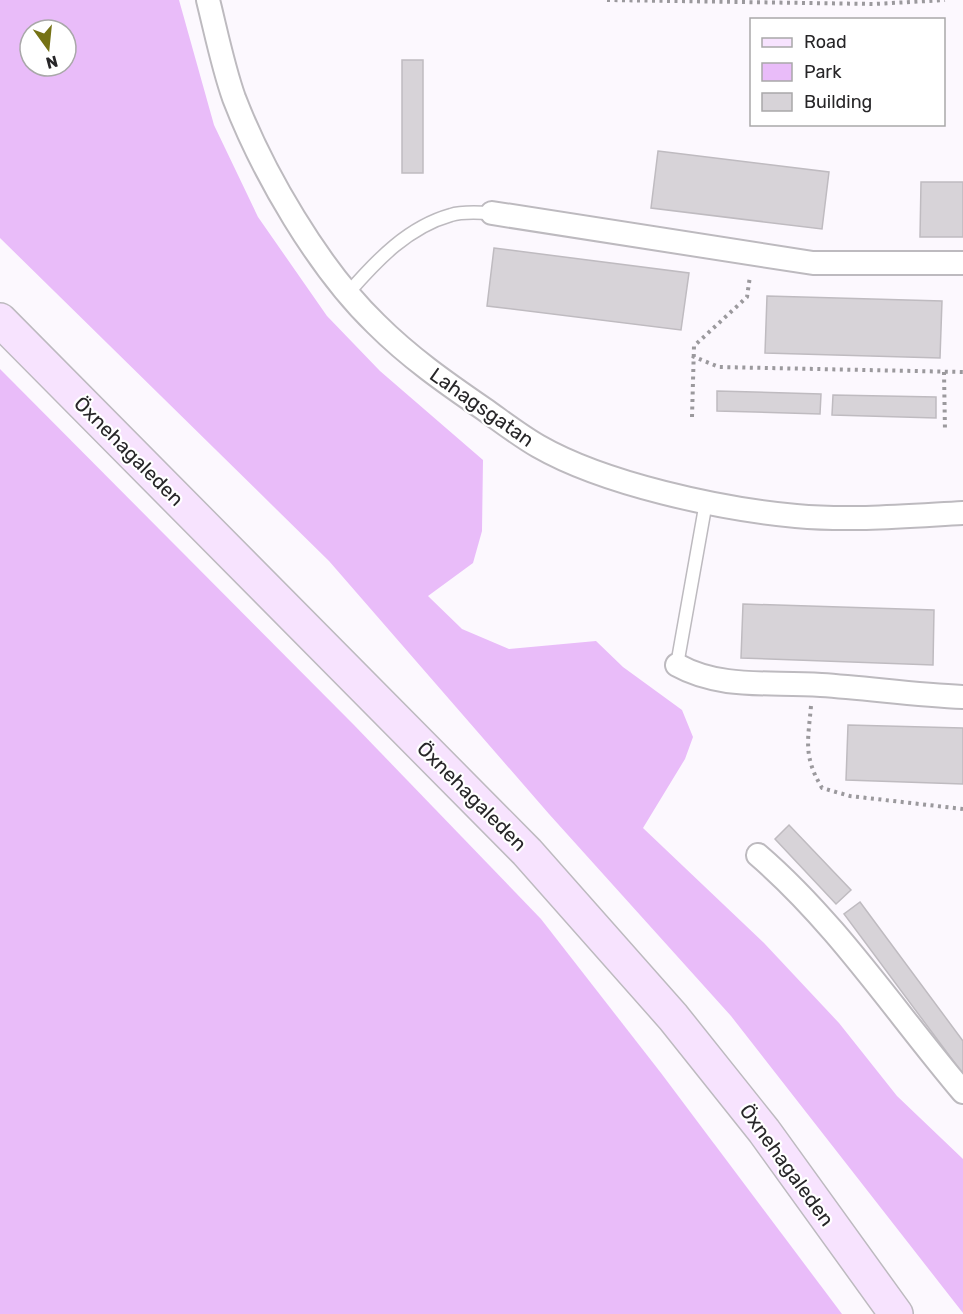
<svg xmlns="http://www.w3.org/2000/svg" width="963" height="1314" font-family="Rubik,sans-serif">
	<rect width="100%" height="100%" fill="#fcf8fe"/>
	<g fill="#e9bcf9" fill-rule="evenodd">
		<path d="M 0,0 L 179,0 L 214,125 L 258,217 L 327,316 L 380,371 L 483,460 L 482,531 L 473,563 L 428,596 L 462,629 L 509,649 L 596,641 L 623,667 L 682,710 L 693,737 L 685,759 L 643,828 L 764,943 L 839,1023 L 897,1096 L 963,1159 L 963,1313 L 731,1016 L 549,814 L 329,561 L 0,238 ZM 30,30 L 66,30 L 66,66 L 30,66 Z"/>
		<polygon points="0,369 353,724 541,919 661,1073 842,1314 0,1314"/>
	</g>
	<g fill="#d7d3d8" stroke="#bfbbc0" stroke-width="1.5">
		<rect x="402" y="60" width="21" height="113"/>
		<polygon points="658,151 829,172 822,229 651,208"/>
		<polygon points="921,182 963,182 963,237 920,237"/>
		<polygon points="494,248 689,273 681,330 487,306"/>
		<polygon points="767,296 942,301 940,358 765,353"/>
		<polygon points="717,391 821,394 820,414 717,411"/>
		<polygon points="833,395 936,397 936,418 832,415"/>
		<polygon points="743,604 934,610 933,665 741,658"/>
		<polygon points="848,725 963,728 963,784 846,780"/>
		<polygon points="789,825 851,890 836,904 775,839"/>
		<polygon points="860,902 963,1041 963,1074 844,914"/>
	</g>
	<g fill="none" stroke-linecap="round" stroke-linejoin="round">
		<g stroke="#bdbabf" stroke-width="15">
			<g id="lane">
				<path d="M 349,292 C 377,260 408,227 451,215 C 463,211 479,213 492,213"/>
				<polyline points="677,665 706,502"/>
			</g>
		</g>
		<g stroke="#bdbabf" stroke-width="26">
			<g id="street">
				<path d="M 208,0 C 216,32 223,67 234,98 C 263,173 318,268 376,324 C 409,357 446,383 484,409 C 501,421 519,435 538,446 C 604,484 720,509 796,516 C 851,521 908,516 963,513"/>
				<polyline points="492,213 813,263 963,263"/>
				<path d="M 677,665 C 722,690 772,681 821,685 C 868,688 915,695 963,697"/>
				<path d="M 758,855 C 837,923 896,1013 963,1092"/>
			</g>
		</g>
		<g stroke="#bdbabf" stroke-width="36">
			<polyline id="secondary" points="0,320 527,852 673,1017 764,1131 896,1314"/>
		</g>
		<g stroke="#9b999d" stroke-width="4" stroke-dasharray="3 4.5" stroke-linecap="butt">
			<polyline points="607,0 874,4 945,0"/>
			<polyline points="692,356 719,367 963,372"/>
			<polyline points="944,372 945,431"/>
			<polyline points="692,417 694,346 747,297 750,276"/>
			<path d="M 811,706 C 808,741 803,756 822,788 L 850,796 L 963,809"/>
		</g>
		<use href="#lane" stroke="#fff" stroke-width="12"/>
		<use href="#street" stroke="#fff" stroke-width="22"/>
		<use href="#secondary" stroke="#f7e3fe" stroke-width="33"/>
	</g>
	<g text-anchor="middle" stroke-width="4.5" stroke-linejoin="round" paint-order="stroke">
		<g font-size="20" fill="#272628" stroke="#fff">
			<text transform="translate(482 407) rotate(35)" y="7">Lahagsgatan</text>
			<text transform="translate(129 451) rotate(45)" y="7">Öxnehagaleden</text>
			<text transform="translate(472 796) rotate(45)" y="7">Öxnehagaleden</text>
			<text transform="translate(787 1165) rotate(54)" y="7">Öxnehagaleden</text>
		</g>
	</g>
	<rect x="750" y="18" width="195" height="108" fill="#ffffff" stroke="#a9a8a9" stroke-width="1.5"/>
	<rect x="762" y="38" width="30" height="9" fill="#f7e3fe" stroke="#a9a8a9" stroke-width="1.5"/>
	<text x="804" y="48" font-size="18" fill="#272628">Road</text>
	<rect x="762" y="63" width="30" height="18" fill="#e9bcf9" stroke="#a9a8a9" stroke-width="1.5"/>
	<text x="804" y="78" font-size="18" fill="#272628">Park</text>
	<rect x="762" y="93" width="30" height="18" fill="#d7d3d8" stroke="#a9a8a9" stroke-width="1.5"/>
	<text x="804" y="108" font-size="18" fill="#272628">Building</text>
	<g transform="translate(48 48) rotate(165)"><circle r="28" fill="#ffffff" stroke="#a9a8a9" stroke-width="1.5"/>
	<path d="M0-4.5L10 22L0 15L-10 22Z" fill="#757215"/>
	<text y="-9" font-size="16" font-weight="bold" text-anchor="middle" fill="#272628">N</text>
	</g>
</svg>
